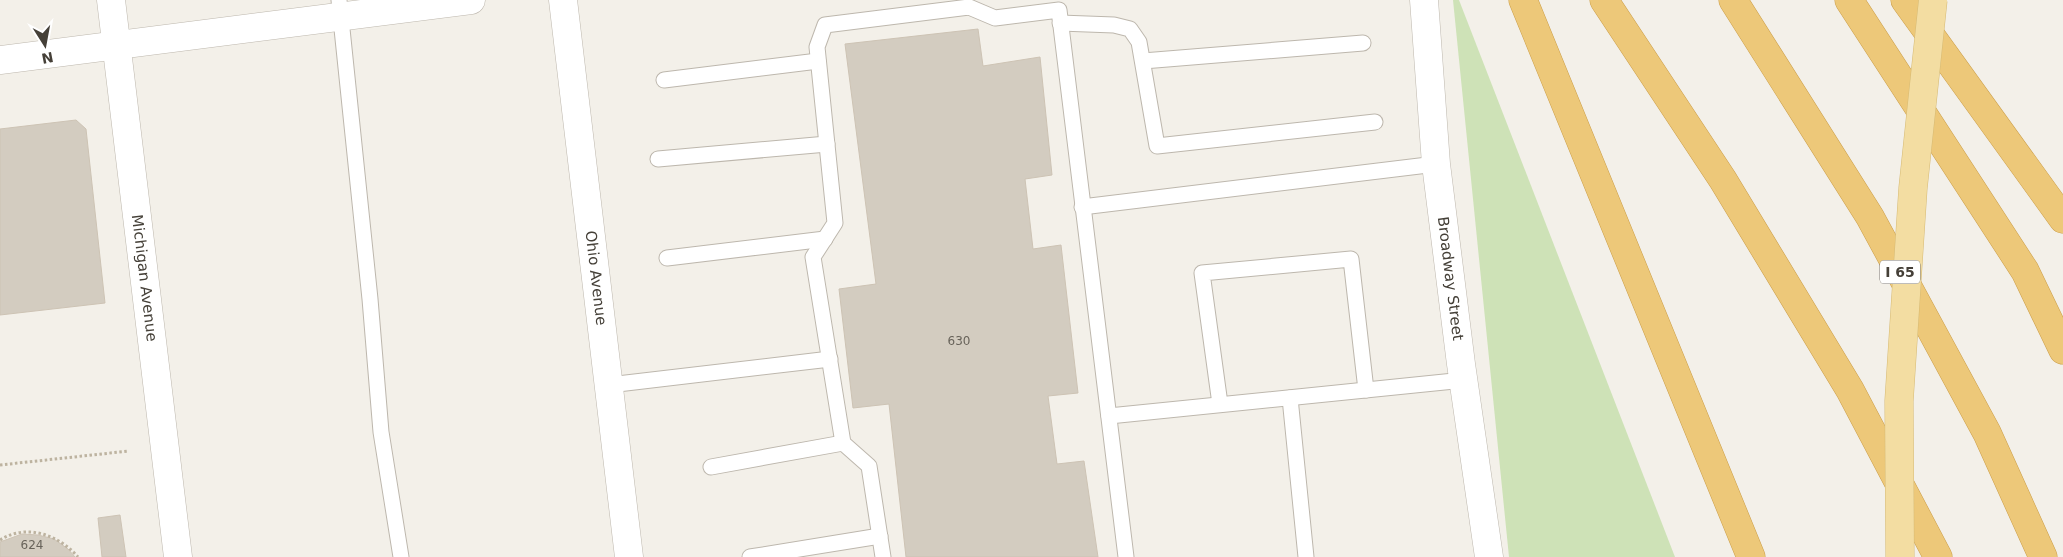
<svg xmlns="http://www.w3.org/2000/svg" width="2063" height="557" font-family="'DejaVu Sans',sans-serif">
	<rect width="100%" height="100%" fill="#f3f0e9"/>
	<polygon fill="#cee2b7" points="1453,0 1459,0 1675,557 1509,557"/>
	<g fill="#d3ccc0" stroke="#cdc3b4">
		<polygon points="978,29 983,66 1040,57 1052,175 1025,179 1033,249 1061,245 1078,393 1048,396 1057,464 1084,461 1098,557 906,557 889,404 853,408 839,289 876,284 845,44"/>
		<polygon points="76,120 86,129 105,303 0,315 0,129"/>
		<polygon points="120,515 126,557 102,557 98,518"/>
		<polygon points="22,534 38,535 54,539 68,549 75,557 0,557 0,542"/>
	</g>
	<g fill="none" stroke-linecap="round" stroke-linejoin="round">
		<g stroke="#bdb7ad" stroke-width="17">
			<g id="service">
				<polyline points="339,0 370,299 381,432 401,557"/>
				<polyline points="1060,23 1114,25 1130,29 1139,42 1157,146 1375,122"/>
				<polyline points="1143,61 1363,43"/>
				<polyline points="664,80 818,61"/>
				<polyline points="658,159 827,144"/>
				<polyline points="1082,207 1436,164"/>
				<polyline points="667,258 825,239"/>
				<polyline points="609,385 830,359"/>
				<polyline points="1290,398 1306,557"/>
				<polyline points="1220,404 1202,273 1351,259 1366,390"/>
				<polyline points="1109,416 1464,380"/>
				<polyline points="711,467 843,443"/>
				<polyline points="750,557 880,536"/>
				<polyline points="883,557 869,466 843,443 813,257 835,223 817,47 825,25 969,7 995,18 1059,10 1126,557"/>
			</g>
		</g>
		<g stroke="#bdb7ad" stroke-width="29">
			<g id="minor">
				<path id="s1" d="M 111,0 L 178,557"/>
				<path id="s2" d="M 563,0 L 629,557"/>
				<path id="s3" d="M 1424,0 L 1436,164 L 1461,364 L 1489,557"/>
			</g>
		</g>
		<g stroke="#bdb7ad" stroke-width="29">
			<polyline id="tertiary" points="0,60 471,0"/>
		</g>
		<g stroke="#cb9e4a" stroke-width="29">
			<g id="motorway">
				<polyline points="1523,0 1751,557"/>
				<polyline points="1604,0 1723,180 1850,390 1938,557"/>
				<polyline points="1733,0 1870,217 1987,433 2043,557"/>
				<polyline points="1849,0 2025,271 2063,350"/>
				<polyline points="1905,0 2063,219"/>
			</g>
		</g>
		<g stroke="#bdb3a0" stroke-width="3" stroke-dasharray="2.5 2.5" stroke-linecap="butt">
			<polyline points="0,465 129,451"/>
			<path d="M 0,540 C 27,523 59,535 78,557"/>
		</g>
		<use href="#service" stroke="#fff" stroke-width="15"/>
		<use href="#minor" stroke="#fff" stroke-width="28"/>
		<use href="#tertiary" stroke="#fff" stroke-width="28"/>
		<use href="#motorway" stroke="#edc879" stroke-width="28"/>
		<g stroke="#d6ba74" stroke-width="29" stroke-linecap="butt">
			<polyline id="primary-bridge" points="1900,557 1899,401 1913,188 1933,0"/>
		</g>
		<use href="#primary-bridge" stroke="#f3dda2" stroke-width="28"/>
	</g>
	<g text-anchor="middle" stroke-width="4" stroke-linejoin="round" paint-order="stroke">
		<g font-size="12" fill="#68635a">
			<text x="959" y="345">630</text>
			<text x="32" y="549">624</text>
		</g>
		<rect fill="#fff" stroke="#7d7974" stroke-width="1" x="1880" y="260.5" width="40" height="23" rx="4"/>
		<g font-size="14" font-weight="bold" fill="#454038">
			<text x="1900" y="277">I 65</text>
		</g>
		<g font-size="15" fill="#454038" stroke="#fff">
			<text dy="5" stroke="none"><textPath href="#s1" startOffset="280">Michigan Avenue</textPath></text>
			<text dy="5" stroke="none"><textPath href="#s2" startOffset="280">Ohio Avenue</textPath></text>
			<text dy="5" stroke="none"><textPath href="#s3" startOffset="280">Broadway Street</textPath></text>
		</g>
	</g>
	<g transform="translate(45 45) rotate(169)" stroke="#ffffff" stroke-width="4" paint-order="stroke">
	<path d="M0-4L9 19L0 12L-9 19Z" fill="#454038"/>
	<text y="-8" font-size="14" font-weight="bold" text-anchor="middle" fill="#454038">N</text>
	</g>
</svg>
